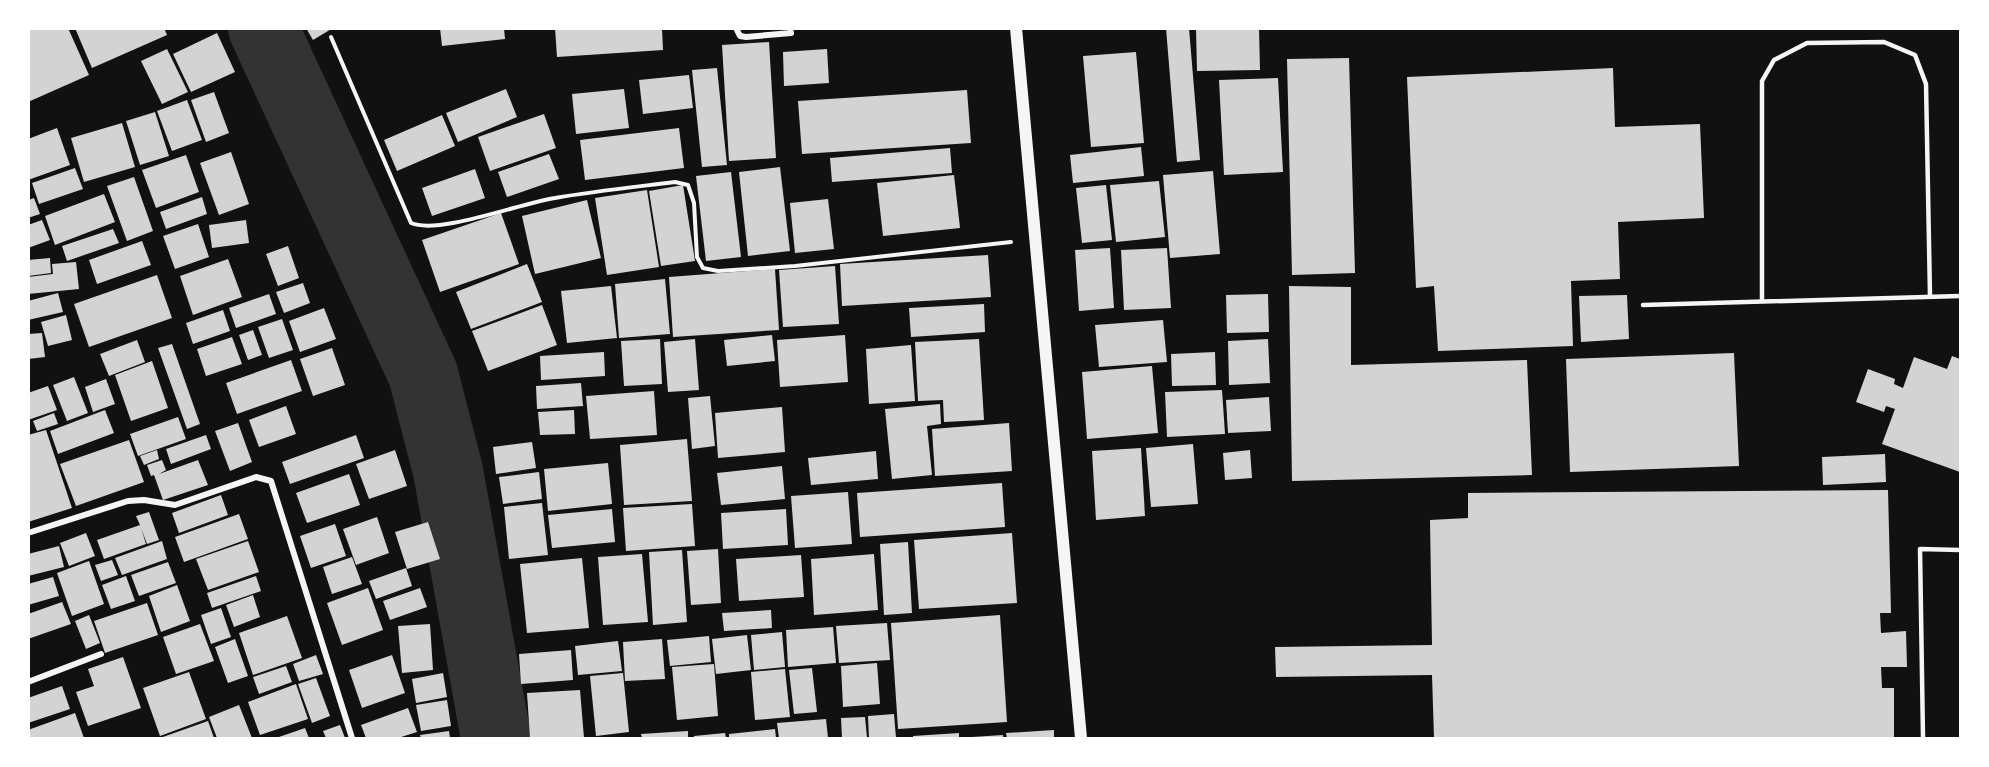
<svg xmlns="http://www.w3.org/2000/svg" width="1989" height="767" font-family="Overpass,sans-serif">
	<rect width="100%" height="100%" fill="#111"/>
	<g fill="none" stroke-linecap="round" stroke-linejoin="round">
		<polyline stroke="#333" stroke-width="70" points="263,28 423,374 448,471 496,738"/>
	</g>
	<g fill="#d3d3d3">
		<polygon points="28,28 68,28 89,75 28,102"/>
		<polygon points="75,28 164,28 167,35 92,68"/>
		<polygon points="306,28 333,28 313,40"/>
		<polygon points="440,28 504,28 505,39 442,46"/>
		<polygon points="555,28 662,28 663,50 557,57"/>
		<polygon points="1166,28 1189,28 1200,160 1177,162"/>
		<polygon points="1196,28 1259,28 1260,70 1197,71"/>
		<polygon points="217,33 235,72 191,92 173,54"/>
		<polygon points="769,42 776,158 729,161 722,45"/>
		<polygon points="167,49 188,92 162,104 141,61"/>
		<polygon points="827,49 829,83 784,86 783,52"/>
		<polygon points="1136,52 1144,143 1091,147 1083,56"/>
		<polygon points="1349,58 1355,273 1292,275 1287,59"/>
		<polygon points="717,68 727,165 702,167 692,70"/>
		<polygon points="1613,68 1615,127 1700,124 1704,218 1618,222 1620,279 1571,281 1573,346 1438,351 1434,286 1416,288 1407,77"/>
		<polygon points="689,75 693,108 643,114 639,80"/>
		<polygon points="1278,78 1283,172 1224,175 1219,80"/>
		<polygon points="506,89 517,117 458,142 446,113"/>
		<polygon points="624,89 629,128 576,134 572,94"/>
		<polygon points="967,90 971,143 802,154 798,101"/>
		<polygon points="214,92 229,133 206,142 191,100"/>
		<polygon points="187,100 202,140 172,151 157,111"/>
		<polygon points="155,112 169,156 140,165 126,121"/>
		<polygon points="544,114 556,148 490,171 478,137"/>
		<polygon points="442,115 455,146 397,171 384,140"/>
		<polygon points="122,123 135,167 84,182 71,138"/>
		<polygon points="57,128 70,165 28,180 28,139"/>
		<polygon points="679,128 684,168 585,180 580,140"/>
		<polygon points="1141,147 1144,176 1073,183 1070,155"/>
		<polygon points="950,148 952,173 832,182 830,158"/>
		<polygon points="231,152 249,204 219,215 200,163"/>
		<polygon points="549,154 559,179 507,197 498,172"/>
		<polygon points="186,155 199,192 156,208 142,170"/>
		<polygon points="780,167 790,251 748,256 739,172"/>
		<polygon points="75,168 83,189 39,204 32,183"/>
		<polygon points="475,169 485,198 432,216 422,188"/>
		<polygon points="1213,171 1220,254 1170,258 1163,175"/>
		<polygon points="731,172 741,257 706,261 696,176"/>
		<polygon points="954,175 960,228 883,236 877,183"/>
		<polygon points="134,177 153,231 127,241 107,186"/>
		<polygon points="1159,181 1165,237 1116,242 1110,185"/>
		<polygon points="683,185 695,261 661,266 649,191"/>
		<polygon points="1106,185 1112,240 1082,243 1076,188"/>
		<polygon points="647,190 659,267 607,275 595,198"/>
		<polygon points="104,194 115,222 55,245 45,216"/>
		<polygon points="202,197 207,214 166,229 160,212"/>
		<polygon points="34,198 40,214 28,218 28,200"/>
		<polygon points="828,199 834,249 795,253 790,203"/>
		<polygon points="587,200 601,258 535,274 522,216"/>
		<polygon points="501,213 519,264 440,292 422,240"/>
		<polygon points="42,220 50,240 28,248 28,225"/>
		<polygon points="246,220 249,243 212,248 209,225"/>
		<polygon points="198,224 209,257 175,269 163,236"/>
		<polygon points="113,229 119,243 67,261 62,246"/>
		<polygon points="142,241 151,265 97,284 89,260"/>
		<polygon points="288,246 299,278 278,286 266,254"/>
		<polygon points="1110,248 1114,308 1079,311 1075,250"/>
		<polygon points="1167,248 1171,308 1124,310 1121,250"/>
		<polygon points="988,255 991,297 842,306 840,264"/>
		<polygon points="50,258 51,273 28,276 28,260"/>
		<polygon points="228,259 242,297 193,315 180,276"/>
		<polygon points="76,262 79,289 28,294 28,277 53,274 52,264"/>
		<polygon points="527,264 542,302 471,329 456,292"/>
		<polygon points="835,266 839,324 783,327 779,270"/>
		<polygon points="775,269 779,330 673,337 669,277"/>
		<polygon points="157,275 172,318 89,347 74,304"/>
		<polygon points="665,279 670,334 619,338 615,284"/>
		<polygon points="303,283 310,303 284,313 276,292"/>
		<polygon points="611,286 617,338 567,343 561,291"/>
		<polygon points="1289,286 1351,287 1351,365 1527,360 1532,475 1292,481"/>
		<polygon points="58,293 63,312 28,320 28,301"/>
		<polygon points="269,294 276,314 236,328 229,308"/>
		<polygon points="1268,294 1269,332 1227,333 1226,295"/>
		<polygon points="1627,295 1629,339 1581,342 1579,296"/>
		<polygon points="984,304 985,332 911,337 909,308"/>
		<polygon points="542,305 557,345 488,371 472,331"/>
		<polygon points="324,308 336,339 300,352 289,321"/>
		<polygon points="223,310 230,331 193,344 186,323"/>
		<polygon points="66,315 72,340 48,346 41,322"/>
		<polygon points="282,319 293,350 269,358 258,327"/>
		<polygon points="1163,320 1167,362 1099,367 1095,325"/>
		<polygon points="253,330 262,355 248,360 239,335"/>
		<polygon points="42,333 45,357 28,359 28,334"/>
		<polygon points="772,335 775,361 727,366 724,340"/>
		<polygon points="845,335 848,382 780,387 777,340"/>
		<polygon points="232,337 242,364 206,376 197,349"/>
		<polygon points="660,339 662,384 624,386 621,341"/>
		<polygon points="695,339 699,390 668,392 664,342"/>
		<polygon points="979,339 984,420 944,422 943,400 918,401 915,342"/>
		<polygon points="1268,339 1270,383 1229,385 1228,341"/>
		<polygon points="137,340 145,362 109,376 100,354"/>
		<polygon points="172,344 200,424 187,429 158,348"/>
		<polygon points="911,345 915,401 869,404 866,349"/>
		<polygon points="332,348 345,385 313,396 300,359"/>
		<polygon points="604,352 605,376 541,380 540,356"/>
		<polygon points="1215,352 1216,385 1172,386 1171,354"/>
		<polygon points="1734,353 1739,466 1570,472 1566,359"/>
		<polygon points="1952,356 1960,359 1960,472 1882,444 1895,409 1886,406 1884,412 1856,402 1868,369 1895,379 1894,384 1903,388 1914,357 1947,369"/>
		<polygon points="291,360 302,391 237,414 226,383"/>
		<polygon points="152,361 168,408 131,421 115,375"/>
		<polygon points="1152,366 1158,433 1087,439 1082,372"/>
		<polygon points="74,377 88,413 67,421 53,385"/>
		<polygon points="106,379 115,404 93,412 85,387"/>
		<polygon points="581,383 583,406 537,409 536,386"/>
		<polygon points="48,386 57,410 28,420 28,393"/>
		<polygon points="1222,390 1225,434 1167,437 1165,392"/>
		<polygon points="654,391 657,435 590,439 586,396"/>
		<polygon points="710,396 715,446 692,449 688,398"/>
		<polygon points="1269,397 1271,431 1228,433 1226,400"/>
		<polygon points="940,404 941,424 927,426 932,475 892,479 885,409"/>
		<polygon points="286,406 296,434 259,447 249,420"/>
		<polygon points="782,407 785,452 718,458 715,413"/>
		<polygon points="105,410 114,433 58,454 50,431"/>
		<polygon points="574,410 575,434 540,435 538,412"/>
		<polygon points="54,413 58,424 37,431 33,421"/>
		<polygon points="178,417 186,439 138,456 130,434"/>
		<polygon points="238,423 252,462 230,471 215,431"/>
		<polygon points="1009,423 1012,471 935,476 932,429"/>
		<polygon points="46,430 72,508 28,522 28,435"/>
		<polygon points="206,435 211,449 171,464 166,449"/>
		<polygon points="356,435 364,458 290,484 282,462"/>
		<polygon points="687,439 692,501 624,505 620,445"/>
		<polygon points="129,440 144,482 76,506 60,464"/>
		<polygon points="532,442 536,468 496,474 493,447"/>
		<polygon points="1193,444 1198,504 1151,507 1146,448"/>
		<polygon points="1141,448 1145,516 1096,520 1092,451"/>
		<polygon points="157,450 159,459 144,465 140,456"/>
		<polygon points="395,450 407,486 369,499 356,464"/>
		<polygon points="1250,450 1252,478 1225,480 1223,453"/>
		<polygon points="876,451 878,479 811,485 808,458"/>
		<polygon points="1885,454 1886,482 1823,485 1822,457"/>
		<polygon points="162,460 166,470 159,474 198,460 208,485 163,500 154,475 151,476 147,465"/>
		<polygon points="608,463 612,504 548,511 544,469"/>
		<polygon points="782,466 785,499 721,505 717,473"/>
		<polygon points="539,472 542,499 503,504 499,477"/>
		<polygon points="349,474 360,505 307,523 296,493"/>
		<polygon points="1002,483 1005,527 860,537 857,493"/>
		<polygon points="1888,490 1891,613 1880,613 1881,633 1906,631 1907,667 1881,667 1882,688 1894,688 1894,738 1434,738 1432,675 1276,677 1275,647 1432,645 1430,520 1468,518 1468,493"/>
		<polygon points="848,492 852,544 795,548 791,496"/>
		<polygon points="221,495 228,515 179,533 172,513"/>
		<polygon points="542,503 548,555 509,559 504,507"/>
		<polygon points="692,504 695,546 626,551 623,508"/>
		<polygon points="612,509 615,542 552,548 548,515"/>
		<polygon points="786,509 788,545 723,549 721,513"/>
		<polygon points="149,512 159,540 147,544 141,528 146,544 104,559 97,540 140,525 136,516"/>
		<polygon points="239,514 248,539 184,562 175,537"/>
		<polygon points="377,517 389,553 356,565 343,529"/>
		<polygon points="428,522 440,559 407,569 395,532"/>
		<polygon points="335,524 346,556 311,568 300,536"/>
		<polygon points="86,533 95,556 69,566 60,543"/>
		<polygon points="1012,533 1017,603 919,609 914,540"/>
		<polygon points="162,541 167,559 122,575 115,558"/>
		<polygon points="248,541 259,572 208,590 196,559"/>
		<polygon points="908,542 912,613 884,615 880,544"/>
		<polygon points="59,546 64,567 28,576 28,554"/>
		<polygon points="718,549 721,603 691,605 687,551"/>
		<polygon points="682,550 687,622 653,625 649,552"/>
		<polygon points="642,554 648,622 603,625 598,557"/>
		<polygon points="874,554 878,610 814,615 811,559"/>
		<polygon points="801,555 804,597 739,601 736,559"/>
		<polygon points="352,557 362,584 332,594 323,567"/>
		<polygon points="582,558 589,628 527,633 520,564"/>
		<polygon points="112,560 118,575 101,581 95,565"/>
		<polygon points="89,561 104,604 72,616 57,573"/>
		<polygon points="168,562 176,583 139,596 131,575"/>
		<polygon points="406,568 412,586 376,599 369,581"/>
		<polygon points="126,576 135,601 111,609 102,585"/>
		<polygon points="256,576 261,591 212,608 207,593"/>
		<polygon points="53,577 59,596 28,605 28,584"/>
		<polygon points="177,585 190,621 161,632 149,596"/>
		<polygon points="368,588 383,630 342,645 327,603"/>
		<polygon points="420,588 427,607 390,620 383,601"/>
		<polygon points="253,595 260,617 234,627 226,605"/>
		<polygon points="62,602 71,624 28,639 28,614"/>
		<polygon points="147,603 158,635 105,653 94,621"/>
		<polygon points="221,608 231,637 211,644 201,615"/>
		<polygon points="771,610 772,628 724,631 722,613"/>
		<polygon points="89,615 100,643 86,649 75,621"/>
		<polygon points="1000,615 1007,722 898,729 891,623"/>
		<polygon points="287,616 302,658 253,675 239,633"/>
		<polygon points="887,623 890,660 839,663 836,626"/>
		<polygon points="200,624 214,661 176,674 163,637"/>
		<polygon points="430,624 433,670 402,673 398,626"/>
		<polygon points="833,627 836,663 788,667 786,630"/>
		<polygon points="782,632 785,667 754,670 751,635"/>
		<polygon points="747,635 751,670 716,674 712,639"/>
		<polygon points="709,636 711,662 670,666 667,640"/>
		<polygon points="235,639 248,676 228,683 215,647"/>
		<polygon points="662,639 665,679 625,681 623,642"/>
		<polygon points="618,641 622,671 578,675 575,646"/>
		<polygon points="571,650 573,680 521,684 519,654"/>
		<polygon points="316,655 323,674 299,681 293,664"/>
		<polygon points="392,655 405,693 362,708 349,670"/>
		<polygon points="123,657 141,708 88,726 76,692 94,686 88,669"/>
		<polygon points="877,663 880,704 843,707 841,666"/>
		<polygon points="714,664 718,716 677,720 672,667"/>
		<polygon points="286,666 292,682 259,694 253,677"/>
		<polygon points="812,668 817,712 794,714 789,670"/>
		<polygon points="785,669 790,717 755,720 751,672"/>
		<polygon points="189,672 206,719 160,736 143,688"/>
		<polygon points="443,673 447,697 416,703 412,679"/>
		<polygon points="623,673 629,732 596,736 590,676"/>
		<polygon points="316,678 330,716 312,723 298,684"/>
		<polygon points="296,684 308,719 260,735 248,702"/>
		<polygon points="62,686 70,709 28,723 28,698"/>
		<polygon points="580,690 584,738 530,738 527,693"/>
		<polygon points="447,700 451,726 421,731 416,705"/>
		<polygon points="239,705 252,738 217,738 209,717"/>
		<polygon points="408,708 417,732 398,738 366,738 361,725"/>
		<polygon points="75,713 84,738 30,738 28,730"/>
		<polygon points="894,714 896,738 869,738 868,716"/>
		<polygon points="865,717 867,738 842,738 841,718"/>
		<polygon points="826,719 828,738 779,738 777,723"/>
		<polygon points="208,721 214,738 160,738"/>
		<polygon points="340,725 345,738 326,738 323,731"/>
		<polygon points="305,728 309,738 276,738"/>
		<polygon points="775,729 776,738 729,738 729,734"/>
		<polygon points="1054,730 1054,738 1007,738 1006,733"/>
		<polygon points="449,731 450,738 421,738 420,735"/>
		<polygon points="688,731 688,738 642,738 641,734"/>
		<polygon points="725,733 726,738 694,738 694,736"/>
		<polygon points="959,733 959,738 913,738 913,736"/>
		<polygon points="1003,735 1003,738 972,738 972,737"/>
	</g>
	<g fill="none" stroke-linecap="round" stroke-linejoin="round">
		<path stroke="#f5f5f5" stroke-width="4" d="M 331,37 L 411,223 C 439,235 521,203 555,198 C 595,191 635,187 675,182 L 688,185 L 694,203 L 697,257 L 703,268 L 718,271 L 795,266 L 1011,242"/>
		<g stroke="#f5f5f5" stroke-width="4.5">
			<polyline points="1762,301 1762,81 1774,60 1807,43 1884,42 1915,55 1926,84 1930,296"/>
			<polyline points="1643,305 1960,296"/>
			<polyline points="1923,738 1920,549 1960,550"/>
		</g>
		<g stroke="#f5f5f5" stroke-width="6">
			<polyline points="736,28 740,36 746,37 791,33 790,28"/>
			<polyline points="28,533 128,501 144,500 175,505 256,477 271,481 352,738"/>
			<polyline points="28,682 101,654"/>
		</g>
		<polyline stroke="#f5f5f5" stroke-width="12" points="1016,28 1081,738"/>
	</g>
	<rect width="1989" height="767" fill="none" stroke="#ffffff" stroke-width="60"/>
</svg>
